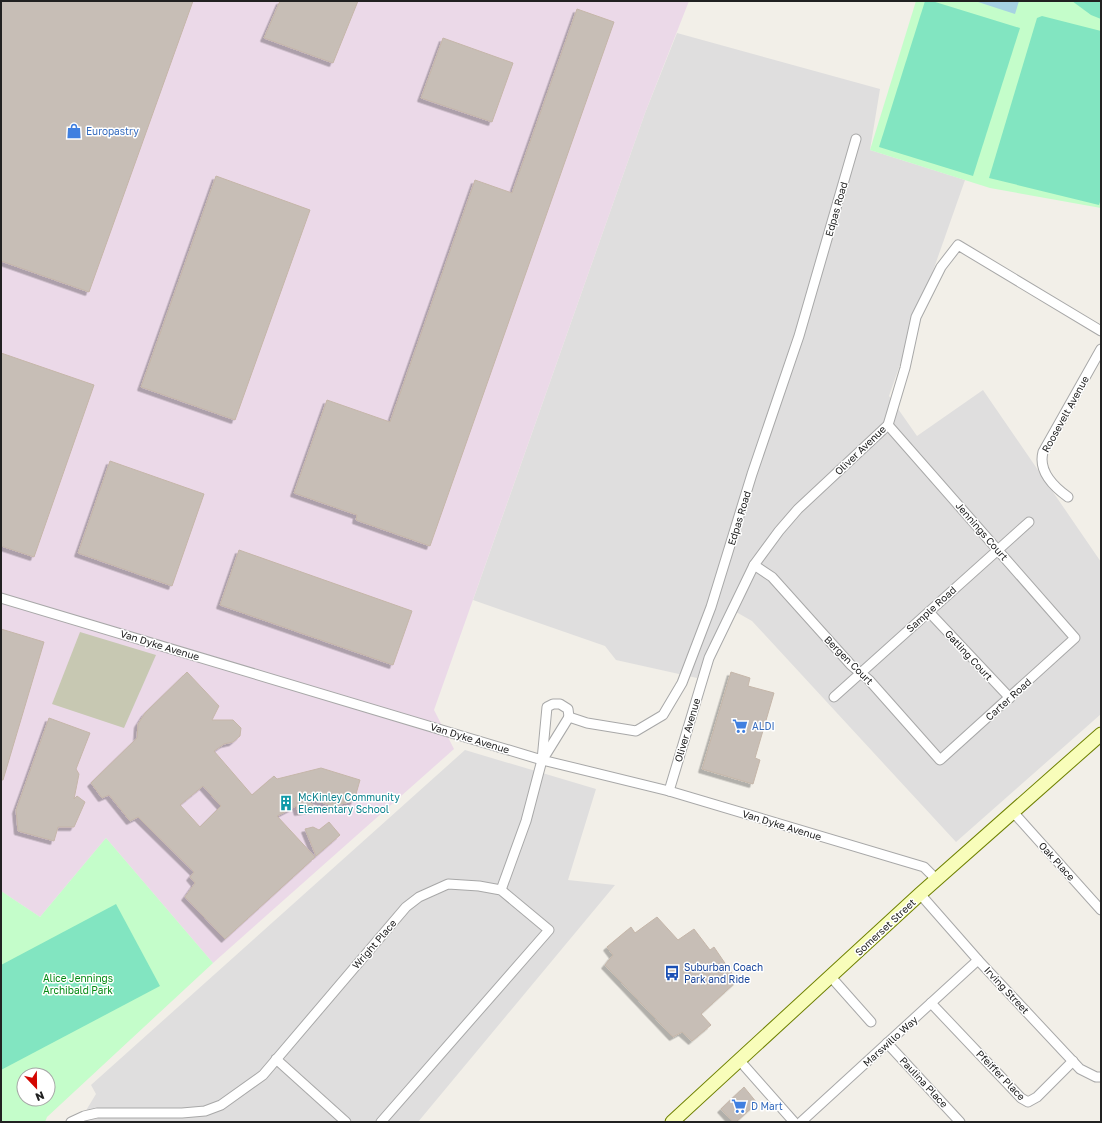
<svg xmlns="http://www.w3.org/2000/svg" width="1102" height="1123" font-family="'Golos Text',sans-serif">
	<defs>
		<filter id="shadow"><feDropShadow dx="-3.5" dy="3.5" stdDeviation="0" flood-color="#0004"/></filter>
	</defs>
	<rect width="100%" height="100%" fill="#f2efe8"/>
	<g fill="#dfdede">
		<polygon points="677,33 880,89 870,150 965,180 889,396 917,436 983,390 1101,562 1101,714 956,842 752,621 729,608 697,678 616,660 605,646 473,600 645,113"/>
		<polygon points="465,750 596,789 568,880 615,885 418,1122 79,1122 96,1094 91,1085"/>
	</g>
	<polygon fill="#ebd9e8" points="1,1 689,1 645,113 434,710 454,749 213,963 106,838 40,917 1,891"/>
	<polygon fill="#c7c8b2" points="80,632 156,655 124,728 52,704"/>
	<g fill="#c4fdca" fill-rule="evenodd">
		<polygon points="916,1 1101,1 1101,208 990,188 870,150"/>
		<path d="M 106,838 L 213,963 L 47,1117 L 45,1122 L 1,1122 L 1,891 L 40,917 ZM 24,1075 L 48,1075 L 48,1099 L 24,1099 Z"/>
	</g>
	<g fill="#82e5c1">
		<polygon points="925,1 932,1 1020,28 973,176 879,147"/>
		<polygon points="1072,1 1101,1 1101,19 1091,15"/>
		<polygon points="1042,16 1101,31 1101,199 1099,205 989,178 1037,18"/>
		<polygon points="116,904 160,986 1,1070 1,965"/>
	</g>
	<polygon fill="#a6d2e2" points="975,1 1019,1 1015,14"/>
	<g fill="#c7beb6" stroke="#c5b6a9" fill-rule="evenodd" filter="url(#shadow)">
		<polygon points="1,1 193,1 89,292 1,261"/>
		<polygon points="280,1 358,1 333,63 264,38"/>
		<polygon points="577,9 614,22 430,546 356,520 357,515 294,493 327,400 390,422 475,180 512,193"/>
		<polygon points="443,38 513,63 492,122 421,98"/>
		<polygon points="216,176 310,210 235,420 141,387"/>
		<polygon points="1,353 94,385 34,557 1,546"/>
		<polygon points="110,461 204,494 172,586 78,553"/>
		<polygon points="239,550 412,611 393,665 220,605"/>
		<polygon points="1,629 44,642 3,780 1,780"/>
		<path d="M 187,672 L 219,706 L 212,720 L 233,720 L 241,728 L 240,736 L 233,742 L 224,744 L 214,751 L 252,795 L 274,776 L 277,779 L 321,768 L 360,780 L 354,801 L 332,806 L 305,796 L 316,809 L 298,812 L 296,806 L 277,816 L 315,857 L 225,939 L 185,897 L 195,883 L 190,877 L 194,872 L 138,817 L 130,821 L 109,795 L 102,798 L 91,783 L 137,738 L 138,724 L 145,713 ZM 203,786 L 221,806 L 200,827 L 180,805 Z"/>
		<polygon points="731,672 750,678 748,686 774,693 755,758 760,760 753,784 702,769"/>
		<polygon points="49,718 90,733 76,769 79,774 74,799 77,796 85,802 74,827 58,827 54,841 18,831 16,810"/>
		<polygon points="329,822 340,835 316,856 305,829 313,827 319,830"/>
		<polygon points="657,917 678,940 694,929 710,950 714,947 737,981 701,1014 711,1025 692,1041 682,1032 673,1037 605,965 613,955 607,947 631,927 635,933"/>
		<polygon points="744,1087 757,1103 736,1122 733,1122 721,1109"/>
	</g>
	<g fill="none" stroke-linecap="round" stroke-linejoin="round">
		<g stroke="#a8a8a8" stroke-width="11">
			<g id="street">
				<path d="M 1068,497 C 1054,487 1038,471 1043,452 L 1101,349"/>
				<polyline points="754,565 772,577 851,665 869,680 940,760 1075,638 888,425"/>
				<polyline points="1,598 542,760 669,791 924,867 937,880"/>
				<polyline points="929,612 1010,698"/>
				<polyline points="834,697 1029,522"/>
				<polyline points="569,717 587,723 636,731 663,715 682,683 711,607 752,474 799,336 856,139"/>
				<polyline points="543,759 569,717"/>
				<polyline points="669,791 709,658 754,565 779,531 798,509 888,425 905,368 916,317 941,267 958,245 1101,331"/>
				<polyline points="1013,812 1101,910"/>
				<polyline points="501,890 526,821 542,760 547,707 553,704 560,704 568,709 569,717"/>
				<polyline points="920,894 978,960 1080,1069 1096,1077 1101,1077"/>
				<polyline points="831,977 871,1022"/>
				<polyline points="931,1003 1021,1098 1028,1102 1037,1097 1073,1061"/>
				<polyline points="887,1043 960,1122"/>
				<polyline points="276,1059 346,1122"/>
				<polyline points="740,1061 794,1122"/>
				<polyline points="71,1122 84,1116 97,1113 182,1113 205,1111 221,1105 263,1075 406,907 419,897 448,884 479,886 501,890 549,930 381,1122"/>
				<polyline points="801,1122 978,960"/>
			</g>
		</g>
		<g stroke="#6f8100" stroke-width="15">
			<polyline id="secondary" points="672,1122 920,894 1101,734"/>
		</g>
		<use href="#street" stroke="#fff" stroke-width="9"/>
		<use href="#secondary" stroke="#f8fdba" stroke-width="13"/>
	</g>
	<defs>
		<g id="shop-bare" transform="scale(1.2)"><path d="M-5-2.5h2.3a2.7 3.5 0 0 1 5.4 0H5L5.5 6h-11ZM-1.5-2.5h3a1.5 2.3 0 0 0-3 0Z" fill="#3f7fe0" stroke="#fff" stroke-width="2.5" paint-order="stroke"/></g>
		<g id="supermarket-bare" transform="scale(1.2)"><path d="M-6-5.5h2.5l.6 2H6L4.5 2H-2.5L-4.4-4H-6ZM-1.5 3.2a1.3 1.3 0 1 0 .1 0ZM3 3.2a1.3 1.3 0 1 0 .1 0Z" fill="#3f7fe0" stroke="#fff" stroke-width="2.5" paint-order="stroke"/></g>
		<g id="building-bare" transform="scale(1.2)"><path d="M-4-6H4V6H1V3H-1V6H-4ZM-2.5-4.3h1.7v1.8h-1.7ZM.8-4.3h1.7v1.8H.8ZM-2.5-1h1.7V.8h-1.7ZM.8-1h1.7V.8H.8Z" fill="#0f9aa8" stroke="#fff" stroke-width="2.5" paint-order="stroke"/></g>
		<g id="bus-bare" transform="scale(1.2)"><path d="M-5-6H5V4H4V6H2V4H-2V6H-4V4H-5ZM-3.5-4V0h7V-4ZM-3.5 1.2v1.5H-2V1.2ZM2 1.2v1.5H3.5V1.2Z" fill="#1a4fb4" stroke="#fff" stroke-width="2.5" paint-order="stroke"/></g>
	</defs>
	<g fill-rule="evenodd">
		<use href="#shop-bare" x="74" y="131"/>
		<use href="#supermarket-bare" x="740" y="726"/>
		<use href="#building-bare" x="286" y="803"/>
		<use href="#bus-bare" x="672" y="973"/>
		<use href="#supermarket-bare" x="739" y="1106"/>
	</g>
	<g text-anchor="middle" stroke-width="3" stroke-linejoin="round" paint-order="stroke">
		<g font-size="10" fill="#366cbe" stroke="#fff" text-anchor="start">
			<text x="86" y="135">Europastry</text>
			<text x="752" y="730">ALDI</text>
			<text x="751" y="1110">D Mart</text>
		</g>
		<g font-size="10" fill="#212121" stroke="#fff">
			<text transform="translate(836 209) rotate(-74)" y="4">Edpas Road</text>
			<text transform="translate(1065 414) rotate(-61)" y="4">Roosevelt Avenue</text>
			<text transform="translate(860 450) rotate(-44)" y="4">Oliver Avenue</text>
			<text transform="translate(739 518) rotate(-73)" y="4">Edpas Road</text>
			<text transform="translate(982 531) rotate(49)" y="4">Jennings Court</text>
			<text transform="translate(931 609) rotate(-42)" y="4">Sample Road</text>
			<text transform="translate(160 645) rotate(17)" y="4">Van Dyke Avenue</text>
			<text transform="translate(969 655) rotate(47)" y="4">Gatling Court</text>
			<text transform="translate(849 660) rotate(45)" y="4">Bergen Court</text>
			<text transform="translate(1008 699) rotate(-42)" y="4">Carter Road</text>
			<text transform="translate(687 730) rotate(-73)" y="4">Oliver Avenue</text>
			<text transform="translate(470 738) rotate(17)" y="4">Van Dyke Avenue</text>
			<text transform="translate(782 825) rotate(17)" y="4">Van Dyke Avenue</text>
			<text transform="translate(1057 861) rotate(48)" y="4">Oak Place</text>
			<text transform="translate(885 927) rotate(-43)" y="4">Somerset Street</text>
			<text transform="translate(374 944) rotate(-49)" y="4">Wright Place</text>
			<text transform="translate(1007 990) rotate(47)" y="4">Irving Street</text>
			<text transform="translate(890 1041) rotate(-42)" y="4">Marswillo Way</text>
			<text transform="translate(1001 1075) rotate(46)" y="4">Pfeiffer Place</text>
			<text transform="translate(924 1082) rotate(47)" y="4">Paulina Place</text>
		</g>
		<g font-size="10" fill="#0d838f" stroke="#fff" text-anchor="start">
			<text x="298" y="801">McKinley Community<tspan x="298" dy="12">Elementary School</tspan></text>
		</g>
		<g font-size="10" fill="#164399" stroke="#fff" text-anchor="start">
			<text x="684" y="971">Suburban Coach<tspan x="684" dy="12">Park and Ride</tspan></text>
		</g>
		<g font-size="10" fill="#058a14" stroke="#fff">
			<text x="78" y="982">Alice Jennings<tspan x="78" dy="12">Archibald Park</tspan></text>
		</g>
	</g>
	<rect width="1102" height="1123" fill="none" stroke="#212121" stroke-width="4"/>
	<g transform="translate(36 1087) rotate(158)"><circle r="19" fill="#ffffff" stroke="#a6a6a6"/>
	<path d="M0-3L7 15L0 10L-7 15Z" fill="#d30600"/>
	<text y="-6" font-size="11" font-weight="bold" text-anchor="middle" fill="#212121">N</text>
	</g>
</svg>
